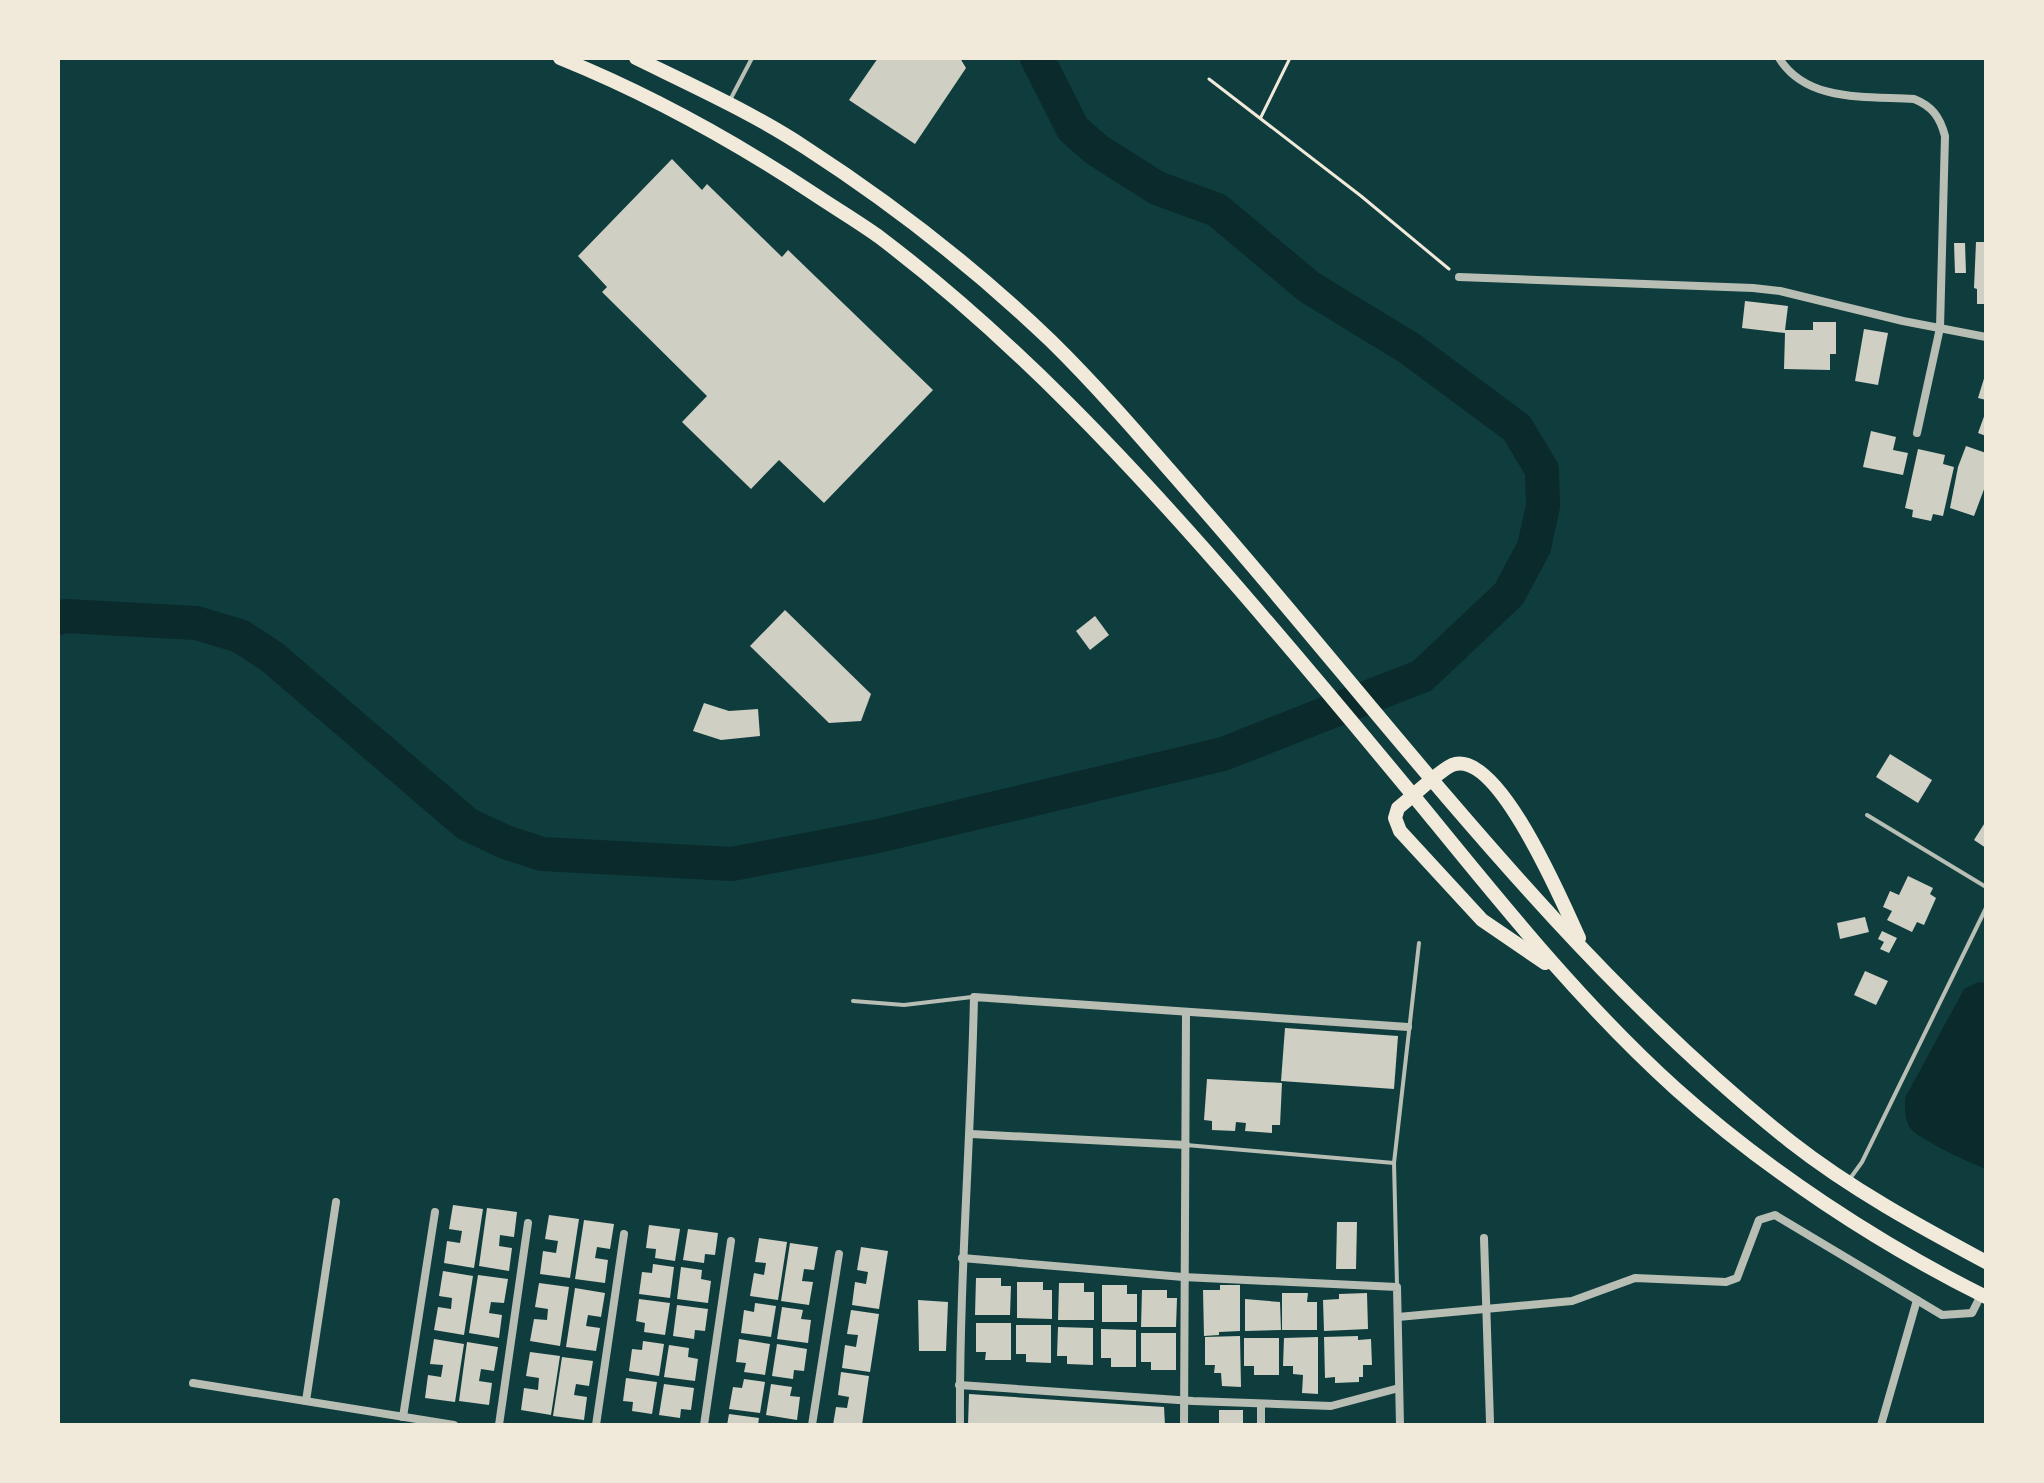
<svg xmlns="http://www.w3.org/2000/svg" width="2044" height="1483" font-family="'Alegreya Sans',sans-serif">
	<rect width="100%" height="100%" fill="#0f3d3e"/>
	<path fill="#0a2a2b" d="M 1978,982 L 1986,983 L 1986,1169 C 1972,1164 1919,1139 1911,1129 C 1904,1121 1905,1108 1905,1098 L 1964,989 Z"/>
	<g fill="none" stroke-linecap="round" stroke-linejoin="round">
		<polyline stroke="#0a2a2b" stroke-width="34" points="58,618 66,616 196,623 240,636 272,657 467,824 505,842 542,854 732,864 878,836 1223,754 1422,676 1509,594 1534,547 1543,506 1542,470 1517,428 1409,348 1309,287 1217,210 1157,188 1097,150 1073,129 1037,58"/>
	</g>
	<g fill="#cfcfc3">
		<polygon points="878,58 960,58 966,68 915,144 849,100"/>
		<polygon points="672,159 702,190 707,184 782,257 788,250 933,390 824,503 779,460 751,489 682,422 707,396 602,292 607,287 578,256"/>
		<polygon points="1976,242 1986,242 1986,304 1977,304 1977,289 1974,288"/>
		<polygon points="1954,243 1965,243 1966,273 1955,273"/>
		<polygon points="1745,301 1788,306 1785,330 1813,330 1813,322 1836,322 1836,354 1830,354 1830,370 1784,369 1785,333 1742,328"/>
		<polygon points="1864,329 1888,333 1878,385 1855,381"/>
		<polygon points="1986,372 1986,400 1978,398"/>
		<polygon points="1986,411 1986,436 1978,433"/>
		<polygon points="1871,431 1896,437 1893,450 1908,453 1903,475 1863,467"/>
		<polygon points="1966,446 1986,453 1986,484 1974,516 1950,508 1958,467"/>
		<polygon points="1918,449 1945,455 1943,464 1954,467 1943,516 1933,514 1931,521 1912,517 1913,510 1905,508"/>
		<polygon points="785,610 871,694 861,721 829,723 750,646"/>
		<polygon points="1095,616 1109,635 1090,650 1076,631"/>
		<polygon points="704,703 729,711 758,709 760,736 721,740 693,731"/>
		<polygon points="1890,754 1932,780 1918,803 1876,777"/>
		<polygon points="1986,821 1986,848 1974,840"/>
		<polygon points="1908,876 1933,888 1930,894 1936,898 1924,925 1917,922 1912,932 1887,920 1892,911 1883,907 1890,891 1899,895"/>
		<polygon points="1865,917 1869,932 1840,939 1837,923"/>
		<polygon points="1882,931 1897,938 1889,953 1880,949 1884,942 1878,939"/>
		<polygon points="1865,971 1888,981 1876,1005 1854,995"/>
		<polygon points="1285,1028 1398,1036 1394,1089 1281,1081"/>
		<polygon points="1207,1079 1282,1083 1280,1125 1272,1125 1272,1133 1245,1131 1246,1123 1236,1122 1235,1131 1212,1130 1212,1121 1204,1120"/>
		<polygon points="453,1205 483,1209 474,1268 444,1263 447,1241 460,1243 462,1231 449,1229"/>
		<polygon points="487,1208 517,1212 514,1237 500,1235 499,1246 512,1248 509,1271 479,1266"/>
		<polygon points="549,1215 579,1219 570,1278 540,1274 543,1251 556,1253 558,1241 545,1239"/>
		<polygon points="584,1220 614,1224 610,1249 597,1247 595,1258 608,1260 605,1283 575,1279"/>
		<polygon points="1337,1222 1357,1222 1356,1269 1336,1269"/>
		<polygon points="649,1225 680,1229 675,1261 655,1258 656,1249 646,1248"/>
		<polygon points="688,1229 718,1233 715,1255 705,1254 704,1263 683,1260"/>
		<polygon points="759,1238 787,1242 778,1300 750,1296 754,1273 764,1275 766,1263 755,1262"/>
		<polygon points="790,1243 818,1247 814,1270 804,1269 802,1281 813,1282 809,1305 781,1301"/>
		<polygon points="861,1247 888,1251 879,1309 852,1305 855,1282 866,1284 868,1272 857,1270"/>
		<polygon points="653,1264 674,1267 670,1298 639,1294 642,1272 652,1273"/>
		<polygon points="681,1267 702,1270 701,1279 711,1281 708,1303 677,1299"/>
		<polygon points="443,1271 473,1276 464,1335 434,1330 438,1307 451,1309 452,1298 439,1296"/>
		<polygon points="478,1275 508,1279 504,1303 491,1302 489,1313 502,1315 499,1338 469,1333"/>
		<polygon points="976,1278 1001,1278 1001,1286 1011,1286 1010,1315 975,1315"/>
		<polygon points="1017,1282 1043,1282 1043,1290 1052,1290 1052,1319 1017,1318"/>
		<polygon points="539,1283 569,1287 560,1346 530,1341 534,1319 547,1320 548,1309 535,1307"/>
		<polygon points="1059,1283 1084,1283 1084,1292 1094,1292 1094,1320 1058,1320"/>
		<polygon points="1102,1285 1127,1285 1127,1294 1137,1294 1137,1322 1102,1322"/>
		<polygon points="1220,1285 1240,1285 1240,1331 1219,1332 1219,1335 1204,1336 1203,1290 1220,1290"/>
		<polygon points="575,1288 605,1293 601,1317 588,1315 586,1326 600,1328 596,1351 566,1347"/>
		<polygon points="1142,1290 1167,1290 1167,1298 1177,1298 1176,1327 1141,1327"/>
		<polygon points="1282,1293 1308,1293 1307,1302 1317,1302 1317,1330 1282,1330"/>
		<polygon points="1367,1293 1368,1329 1324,1331 1323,1300 1339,1299 1339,1294"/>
		<polygon points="639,1299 670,1303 665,1335 644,1332 645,1323 636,1321"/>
		<polygon points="1245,1299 1280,1302 1281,1330 1245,1331"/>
		<polygon points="918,1300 948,1302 946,1351 919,1351"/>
		<polygon points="755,1303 776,1306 771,1337 741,1333 744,1310 754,1312"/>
		<polygon points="677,1305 708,1309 705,1331 695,1330 694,1339 673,1336"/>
		<polygon points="782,1307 803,1310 801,1319 811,1320 808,1343 777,1339"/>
		<polygon points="851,1310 879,1314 870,1372 842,1368 845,1345 856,1347 858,1335 847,1334"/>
		<polygon points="976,1323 1011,1323 1011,1360 985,1360 986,1352 976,1352"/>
		<polygon points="1016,1325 1051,1325 1051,1363 1026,1362 1026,1354 1016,1354"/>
		<polygon points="1058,1327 1093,1328 1093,1365 1067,1364 1067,1356 1057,1356"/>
		<polygon points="1101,1329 1136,1330 1136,1367 1111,1367 1111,1358 1101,1358"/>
		<polygon points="1141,1333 1176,1333 1176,1370 1151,1370 1151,1362 1141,1362"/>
		<polygon points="1240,1336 1241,1387 1222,1386 1221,1373 1214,1373 1215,1365 1205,1365 1205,1337"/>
		<polygon points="1358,1336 1358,1340 1371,1339 1372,1365 1363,1365 1363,1377 1359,1377 1359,1382 1335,1383 1335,1377 1325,1378 1324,1337"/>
		<polygon points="1318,1337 1318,1394 1302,1393 1303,1375 1293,1374 1293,1366 1283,1366 1284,1338"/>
		<polygon points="1244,1338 1279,1338 1279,1375 1254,1375 1254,1366 1244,1366"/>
		<polygon points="434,1339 464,1344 455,1402 425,1398 428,1375 441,1377 443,1365 430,1364"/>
		<polygon points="739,1339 770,1344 765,1375 744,1372 746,1363 736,1362"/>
		<polygon points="643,1341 664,1344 659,1376 629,1371 632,1349 642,1350"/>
		<polygon points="467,1342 498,1347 494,1371 481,1369 479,1381 492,1383 489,1405 459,1401"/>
		<polygon points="777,1344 807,1349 804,1371 794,1370 793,1379 772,1376"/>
		<polygon points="669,1345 689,1348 688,1357 698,1359 695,1381 664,1377"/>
		<polygon points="530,1352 560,1356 551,1415 521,1410 524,1388 538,1390 539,1378 526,1376"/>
		<polygon points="562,1357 593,1361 589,1386 576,1384 574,1395 587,1397 584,1420 553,1416"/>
		<polygon points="841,1372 869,1376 862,1425 833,1425 836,1407 847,1408 849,1397 838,1395"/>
		<polygon points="626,1378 657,1382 652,1414 632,1411 633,1402 623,1401"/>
		<polygon points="744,1379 765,1382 760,1413 729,1409 733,1387 742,1388"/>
		<polygon points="664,1384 694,1388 691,1410 681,1409 680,1418 659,1415"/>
		<polygon points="771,1384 792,1387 790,1396 800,1397 797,1420 766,1415"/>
		<polygon points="969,1394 1164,1407 1165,1425 968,1425"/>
		<rect x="1219" y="1410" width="24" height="15"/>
		<polygon points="729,1414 759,1418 758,1425 727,1425"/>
	</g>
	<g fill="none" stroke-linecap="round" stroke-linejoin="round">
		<g stroke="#f1e9da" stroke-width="3">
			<polyline points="1209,79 1361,196 1449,269"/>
			<polyline points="1261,117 1290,58"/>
		</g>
		<g stroke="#b8beb3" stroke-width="4">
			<polyline points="729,102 752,58"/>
			<polyline points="1867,815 1986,887"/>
			<polyline points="853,1001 904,1005 972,997"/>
			<polyline points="1186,1145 1394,1163"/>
			<polyline points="1849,1180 1862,1162 1986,908"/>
			<polyline points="1397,1285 1394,1163 1419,943"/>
		</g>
		<g stroke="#b8beb3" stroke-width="8">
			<path d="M 1779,58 C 1807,103 1867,96 1914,99 C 1932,106 1940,117 1945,136 L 1940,328 L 1917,433"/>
			<polyline points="1459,277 1753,288 1780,291 1903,321 1986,337"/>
			<polyline points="971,1134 1186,1145"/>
			<polyline points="1484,1238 1490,1422"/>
			<polyline points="962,1258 1183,1277 1397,1287 1400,1425"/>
			<polyline points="1398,1317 1572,1301 1635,1278 1726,1282 1737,1278 1759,1220 1775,1215 1942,1315 1972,1313 1981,1295"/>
			<polyline points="193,1383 454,1425"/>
			<polyline points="959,1385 1193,1401 1331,1406 1399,1388"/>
			<polyline points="306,1401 336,1202"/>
			<polyline points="1261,1404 1261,1425"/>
			<polyline points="403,1417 435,1212"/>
			<polyline points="499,1425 528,1223"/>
			<polyline points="596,1425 624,1234"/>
			<polyline points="704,1425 731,1241"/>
			<polyline points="812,1425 839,1254"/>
			<path d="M 960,1425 C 959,1282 971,1140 974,997 L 1408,1027"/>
			<polyline points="1184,1425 1186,1013"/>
			<polyline points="1881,1425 1917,1300"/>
		</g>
		<g stroke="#f1e9da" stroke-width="14">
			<path d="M 560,58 C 649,94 734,141 814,194 C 835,208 857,221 878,236 C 1013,338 1130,463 1241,591 C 1303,663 1365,737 1426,811 C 1505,908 1583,1005 1676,1089 C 1765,1169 1879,1244 1986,1297"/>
			<path d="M 636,58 C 693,86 753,113 806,148 C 891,203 978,271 1051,341 C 1103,392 1151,449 1199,504 C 1390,722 1563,961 1791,1142 C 1851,1189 1919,1226 1986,1262"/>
			<path d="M 1545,963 L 1482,920 L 1400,831 L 1395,818 L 1398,808 C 1411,798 1439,771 1452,765 C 1498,747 1564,906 1579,938"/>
		</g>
	</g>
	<rect width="2044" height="1483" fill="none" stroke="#f1e9da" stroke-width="120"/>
</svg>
